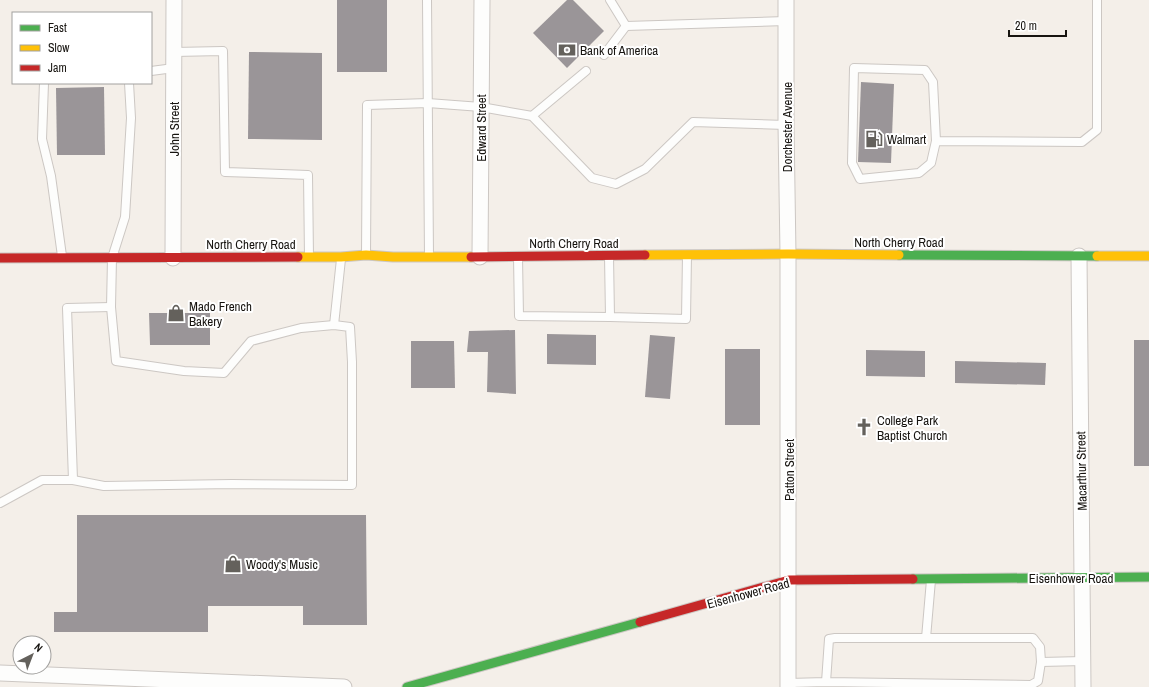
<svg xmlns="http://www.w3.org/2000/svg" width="1149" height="687" font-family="'Archivo Narrow',sans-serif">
	<rect width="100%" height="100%" fill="#f4efe9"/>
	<g fill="#9a9598">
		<rect x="337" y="0" width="50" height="72"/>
		<polygon points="567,0 573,0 604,31 567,68 533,33"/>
		<polygon points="249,52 322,53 322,140 248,139"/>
		<polygon points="861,82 894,84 891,163 858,162"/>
		<polygon points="104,87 105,155 57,155 56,88"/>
		<polygon points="149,313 210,313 210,345 150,345"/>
		<polygon points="515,330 516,394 487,392 488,352 467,352 469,331"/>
		<polygon points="547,334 596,335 596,365 547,364"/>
		<polygon points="650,335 675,337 670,399 645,397"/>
		<rect x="1134" y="340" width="15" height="126"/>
		<polygon points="411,341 454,341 455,388 411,388"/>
		<rect x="725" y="349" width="35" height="76"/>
		<polygon points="866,350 925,351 925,377 866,376"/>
		<polygon points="955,361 1046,363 1045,385 955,383"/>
		<polygon points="77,515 366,515 367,625 303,625 303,606 208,606 208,632 54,632 54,612 77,612"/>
	</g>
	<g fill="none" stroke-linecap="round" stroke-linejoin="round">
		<g stroke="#ccc7c3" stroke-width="10">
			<g id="lane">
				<polyline points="427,0 429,257"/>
				<polyline points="610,0 626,26"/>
				<polyline points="626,26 786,21"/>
				<polyline points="174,52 223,51 225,172 308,175 309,257"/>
				<polyline points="604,55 626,26"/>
				<polyline points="151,71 174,68"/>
				<polyline points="44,83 42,139 51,176 62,256"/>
				<polyline points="532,116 586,71"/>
				<polyline points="936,141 931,163 919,173 860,179 852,163 854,68 925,70 933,82 936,141 1082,142 1097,130 1097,0"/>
				<polyline points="366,255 367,105 428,103 481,107 532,116 592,178 616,184 645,169 693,122 786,125"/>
				<polyline points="609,256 610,317 686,319 687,255"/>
				<polyline points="518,257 519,316 610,317"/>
				<polyline points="334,325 341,259"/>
				<polyline points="73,480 104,486 232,484 352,485 352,362 350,327 334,325 301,328 251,341 224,373 184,371 116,361 111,307 112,258 125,217 131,118 129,83"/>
				<polyline points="0,503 42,480 73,480 67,308 111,307"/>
				<polyline points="926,638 931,580"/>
				<polyline points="1041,662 1083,661"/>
				<polyline points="788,683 826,682 1031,685 1038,681 1041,662 1040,647 1033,638 835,638 829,639 826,682"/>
			</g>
		</g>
		<g stroke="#ccc7c3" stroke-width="17">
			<g id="street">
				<polyline points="786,0 786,125 788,254 788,687"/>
				<polyline points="1079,256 1083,687"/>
				<polyline points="480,257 482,0"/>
				<polyline points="173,258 174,0"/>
				<polyline points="0,673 344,687"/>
			</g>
		</g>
		<g stroke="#ccc7c3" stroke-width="11">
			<g id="fast">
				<polyline points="899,255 1097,256"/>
				<polyline points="913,579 1149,577"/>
				<polyline points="407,687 640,622"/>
			</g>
		</g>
		<g stroke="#ccc7c3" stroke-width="11">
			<g id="slow">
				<polyline points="645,255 788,254 899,255"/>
				<polyline points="1097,256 1149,256"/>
				<polyline points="298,257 341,257 366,255 393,257 471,257"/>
			</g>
		</g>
		<g stroke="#ccc7c3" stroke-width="11">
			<g id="jam">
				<polyline points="471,257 645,255"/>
				<polyline points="0,258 298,257"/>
				<polyline points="640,622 789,580 913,579"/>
			</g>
		</g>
		<use href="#lane" stroke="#fdfdfc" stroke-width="8"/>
		<use href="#street" stroke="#fdfdfc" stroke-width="15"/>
		<use href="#fast" stroke="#4caf50" stroke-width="9"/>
		<use href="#slow" stroke="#ffc107" stroke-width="9"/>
		<use href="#jam" stroke="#c62828" stroke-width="9"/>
	</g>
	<defs>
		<g id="bank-bare" transform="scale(1.38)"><path d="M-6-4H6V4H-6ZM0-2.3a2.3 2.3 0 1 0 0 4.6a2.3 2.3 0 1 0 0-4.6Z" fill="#64615c" stroke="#fff" stroke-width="2.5" paint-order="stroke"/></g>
		<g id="fuel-bare" transform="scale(1.38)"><path d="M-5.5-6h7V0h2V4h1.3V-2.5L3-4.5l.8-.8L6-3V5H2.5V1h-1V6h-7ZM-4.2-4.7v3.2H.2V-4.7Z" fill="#64615c" stroke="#fff" stroke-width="2.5" paint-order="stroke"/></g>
		<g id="shop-bare" transform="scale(1.38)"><path d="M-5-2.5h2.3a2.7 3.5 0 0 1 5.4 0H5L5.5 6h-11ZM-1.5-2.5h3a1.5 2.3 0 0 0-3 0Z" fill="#64615c" stroke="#fff" stroke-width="2.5" paint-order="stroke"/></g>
		<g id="church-bare" transform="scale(1.38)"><path d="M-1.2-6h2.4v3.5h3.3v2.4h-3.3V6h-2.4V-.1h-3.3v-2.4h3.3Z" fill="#64615c" stroke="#fff" stroke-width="2.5" paint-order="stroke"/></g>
	</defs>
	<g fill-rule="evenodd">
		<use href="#bank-bare" x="567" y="50"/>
		<use href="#fuel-bare" x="874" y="139"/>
		<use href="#shop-bare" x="176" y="313"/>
		<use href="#church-bare" x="864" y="427"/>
		<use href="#shop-bare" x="233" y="564"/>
	</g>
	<g text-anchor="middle" stroke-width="4" stroke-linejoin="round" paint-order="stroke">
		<g font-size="13" fill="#171410" stroke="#fff" text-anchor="start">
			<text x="580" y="55">Bank of America</text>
			<text x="887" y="144">Walmart</text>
			<text x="189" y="311">Mado French<tspan x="189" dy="15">Bakery</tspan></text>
			<text x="877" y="425">College Park<tspan x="877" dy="15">Baptist Church</tspan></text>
			<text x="246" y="569">Woody's Music</text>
		</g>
		<g font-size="13" fill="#171410" stroke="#fff">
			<text transform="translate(787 127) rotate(-90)" y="5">Dorchester Avenue</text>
			<text transform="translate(481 128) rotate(-90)" y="5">Edward Street</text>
			<text transform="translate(174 129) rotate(-90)" y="5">John Street</text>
			<text x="899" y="247">North Cherry Road</text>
			<text x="574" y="248">North Cherry Road</text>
			<text x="251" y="249">North Cherry Road</text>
			<text transform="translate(789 470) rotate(-90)" y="5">Patton Street</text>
			<text transform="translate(1081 471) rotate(-91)" y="5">Macarthur Street</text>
			<text x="1071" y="583">Eisenhower Road</text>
			<text transform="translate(748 593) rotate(-15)" y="5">Eisenhower Road</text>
		</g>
	</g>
	<rect x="12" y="12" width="140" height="72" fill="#ffffff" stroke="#a2a19f"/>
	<rect x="20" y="25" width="20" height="6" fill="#4caf50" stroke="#a2a19f"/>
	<text x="48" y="32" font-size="12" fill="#171410">Fast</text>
	<rect x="20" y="45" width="20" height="6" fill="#ffc107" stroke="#a2a19f"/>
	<text x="48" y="52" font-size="12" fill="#171410">Slow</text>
	<rect x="20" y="65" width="20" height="6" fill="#c62828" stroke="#a2a19f"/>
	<text x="48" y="72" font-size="12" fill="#171410">Jam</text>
	<g transform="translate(32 655) rotate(42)"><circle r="19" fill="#ffffff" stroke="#a2a19f"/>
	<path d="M0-3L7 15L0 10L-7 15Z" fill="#64615c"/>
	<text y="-6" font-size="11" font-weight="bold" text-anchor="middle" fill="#171410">N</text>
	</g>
	<path d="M1009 30v6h57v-6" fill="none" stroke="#171410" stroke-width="2"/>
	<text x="1015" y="30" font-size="12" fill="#171410" stroke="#ffffff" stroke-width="3" paint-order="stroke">20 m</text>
</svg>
